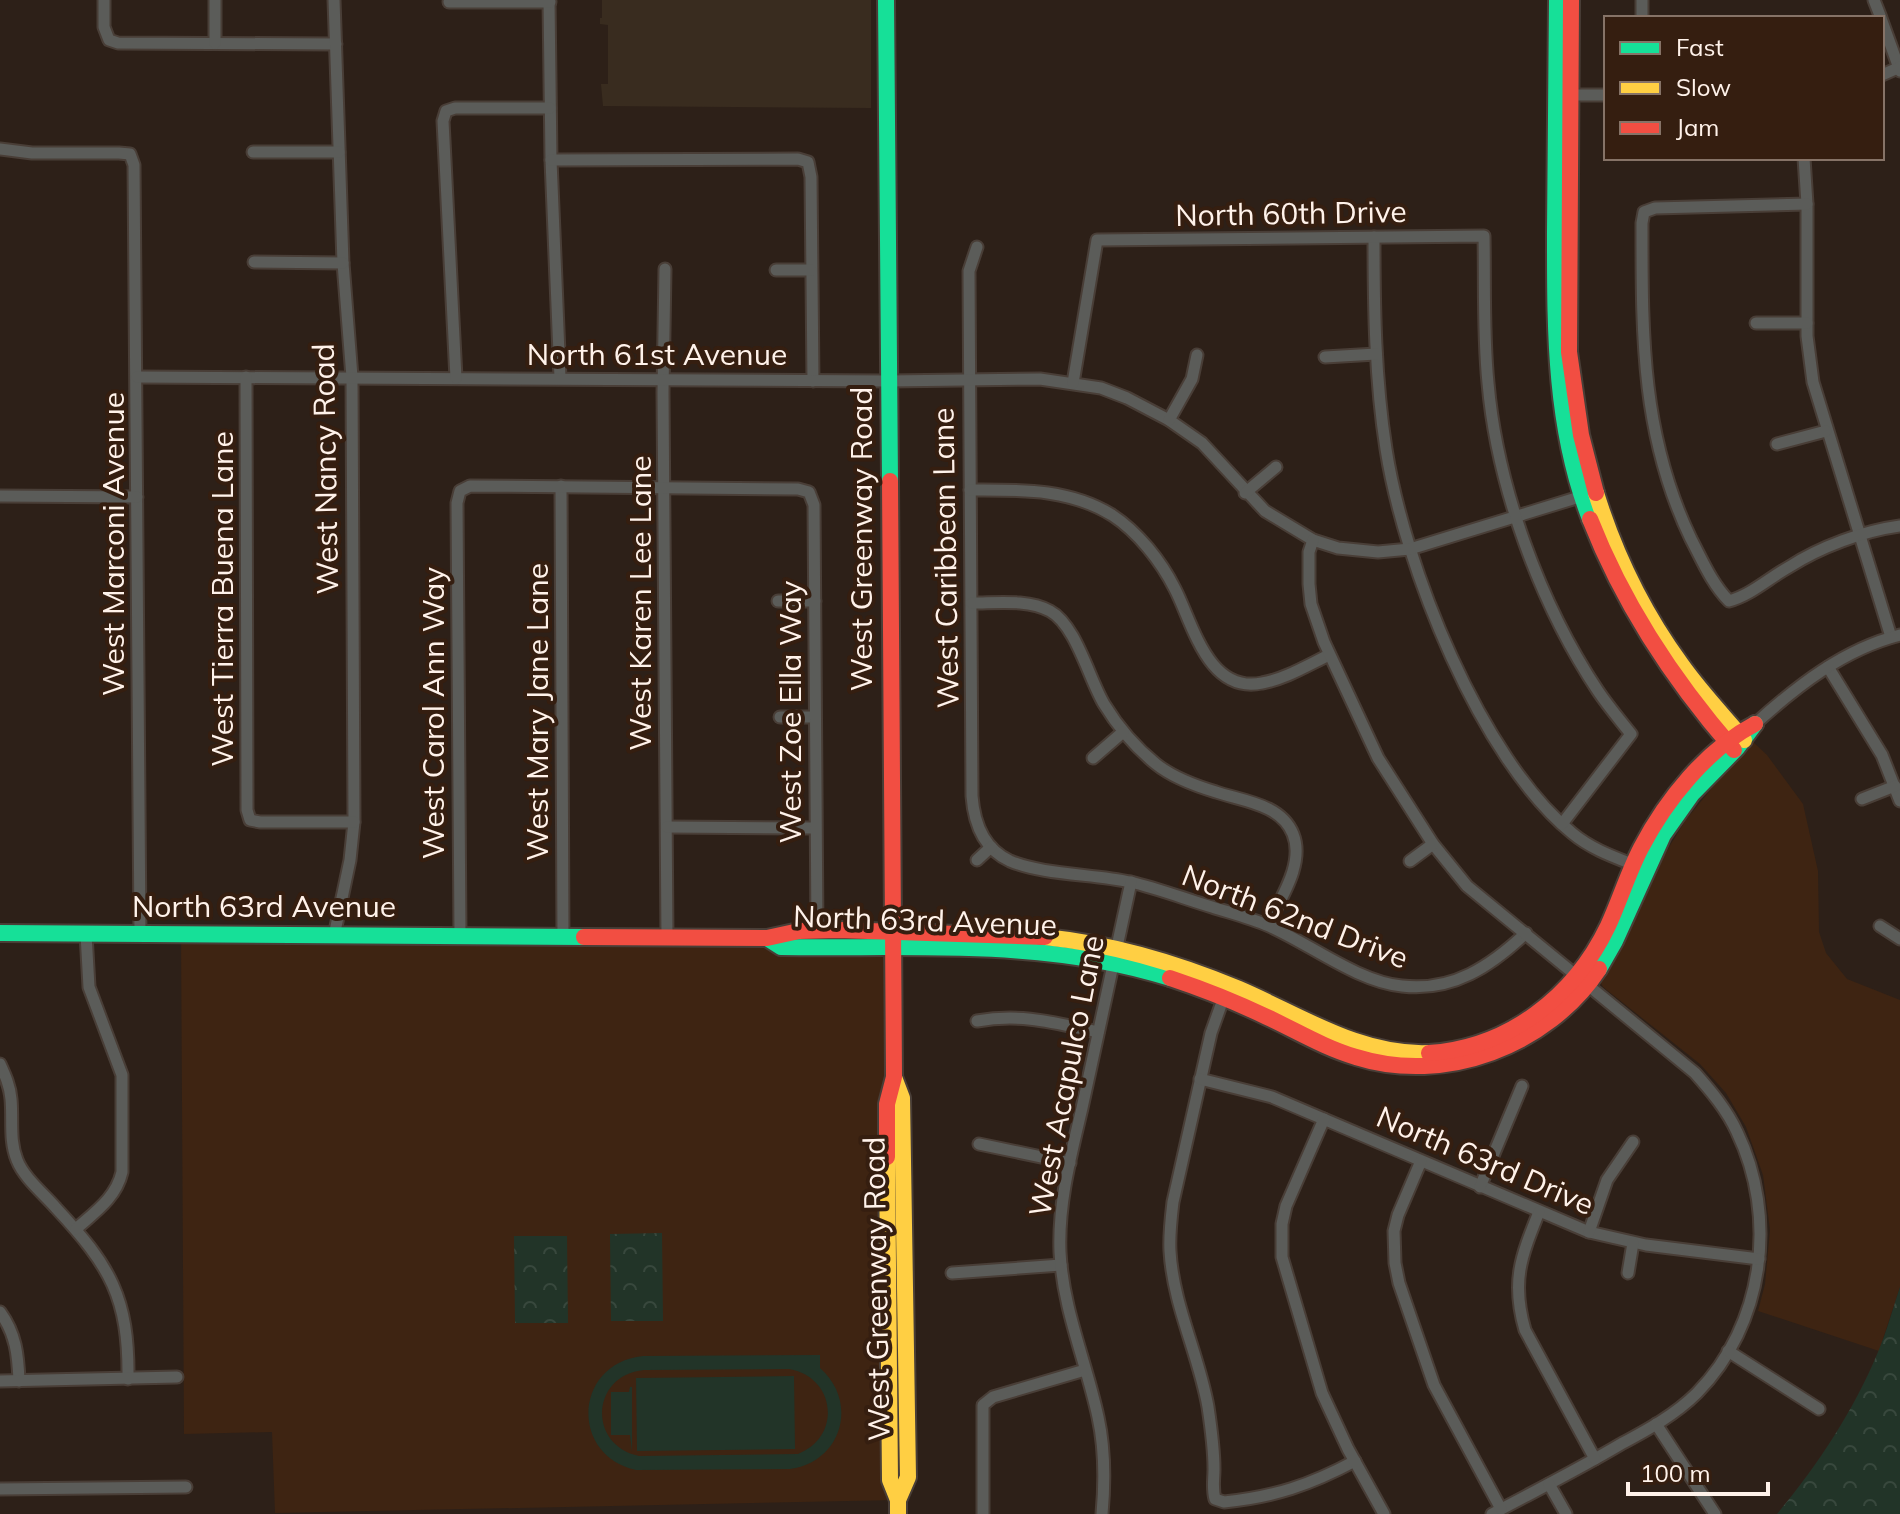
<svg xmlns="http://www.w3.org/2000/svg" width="1900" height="1514" font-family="Mulish,sans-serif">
	<defs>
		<pattern id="park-crowns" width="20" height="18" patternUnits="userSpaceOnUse" patternTransform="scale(2)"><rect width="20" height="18" fill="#223428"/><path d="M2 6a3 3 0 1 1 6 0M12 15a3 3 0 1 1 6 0" fill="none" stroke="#38483d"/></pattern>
	</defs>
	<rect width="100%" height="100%" fill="#2d2018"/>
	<polygon fill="#392c1f" points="602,0 871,0 871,108 603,106 601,84 608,84 608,25 600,24 600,18 602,18"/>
	<g fill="#3e2412">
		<polygon points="1751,740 1767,755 1803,804 1818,871 1819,932 1826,953 1847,979 1900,1000 1900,1287 1879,1351 1758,1311 1765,1284 1770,1230 1763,1175 1746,1127 1726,1093 1700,1064 1603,987 1599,980 1655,863 1661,860 1685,821"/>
		<polygon points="181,934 893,940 898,1500 275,1513 272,1432 184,1434"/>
	</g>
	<g fill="#223428" fill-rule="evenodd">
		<path d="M 820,1355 L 820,1368 C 859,1402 842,1462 790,1469 L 636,1470 C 569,1455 574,1363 643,1356 ZM 789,1369 C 836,1377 842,1437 798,1454 L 639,1456 C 587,1445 591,1375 644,1370 Z"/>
		<polygon points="794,1376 795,1449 637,1451 636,1378"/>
		<polygon points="630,1387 632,1387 632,1452 630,1435 611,1435 611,1392 629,1392"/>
	</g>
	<g fill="url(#park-crowns)">
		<polygon points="662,1233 663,1321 611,1321 610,1234"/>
		<polygon points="514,1236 567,1236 568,1323 515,1323"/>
		<path d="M 1900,1287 L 1900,1514 L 1777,1514 C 1818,1465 1854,1410 1878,1352 C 1887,1331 1893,1308 1900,1287 Z"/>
	</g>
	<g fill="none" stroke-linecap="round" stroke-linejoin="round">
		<g stroke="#493e37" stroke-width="15">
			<g id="street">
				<polyline points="104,0 104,27 109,40 118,43 336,44"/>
				<polyline points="334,0 343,263 352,377 354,822 350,860 334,936"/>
				<polyline points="549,0 551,160 560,378"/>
				<polyline points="1874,0 1881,18"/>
				<polyline points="449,2 550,2"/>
				<polyline points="1642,18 1642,0"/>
				<polyline points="1882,21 1900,71"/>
				<polyline points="215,43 215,0"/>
				<polyline points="1882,75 1900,67"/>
				<polyline points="1567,95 1606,95"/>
				<polyline points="0,149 32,153 119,153 130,154 134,165 140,934"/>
				<polyline points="253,152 339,152"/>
				<polyline points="1804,158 1807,204 1807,336 1813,382 1891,637"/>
				<polyline points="551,160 798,159 808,162 811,177 813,381"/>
				<path d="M 1807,204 L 1655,208 L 1644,212 L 1642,223 C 1642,335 1641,435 1691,539 C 1702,560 1712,584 1729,601 C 1751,595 1769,578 1789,567 C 1820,547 1863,531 1900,526"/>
				<path d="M 1374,237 C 1374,308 1375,379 1386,449 C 1404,565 1480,758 1572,833 C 1591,849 1614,857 1637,866"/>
				<path d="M 977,247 L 969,271 L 972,796 C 974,823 984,849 1010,861 C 1043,875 1094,874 1130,882 C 1157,888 1185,899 1212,907 C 1231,913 1251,918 1269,926 C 1310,944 1358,982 1402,986 C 1453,992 1491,966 1526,933"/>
				<polyline points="254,262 343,263"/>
				<polyline points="665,269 663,392 667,938"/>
				<polyline points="776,270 811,270"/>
				<polyline points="1756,323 1807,323"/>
				<polyline points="1325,357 1376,354"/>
				<polyline points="137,377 889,381 1040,379 1101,388 1127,398 1169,420 1202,443 1265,511 1313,540 1338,548 1378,552 1410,549 1586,495"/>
				<polyline points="246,377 247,810 250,820 260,822 354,822"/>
				<polyline points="456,378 443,121 446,111 455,108 550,108"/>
				<path d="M 1073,383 L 1097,240 L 1484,236 C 1485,285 1483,334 1488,383 C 1497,486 1540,604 1598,691 C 1608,706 1620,720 1631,734 L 1562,824"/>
				<polyline points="1169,420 1192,379 1197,355"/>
				<polyline points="1777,444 1826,431"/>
				<polyline points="561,486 563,937"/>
				<path d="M 970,490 C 1020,490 1068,488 1112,515 C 1138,532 1161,561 1175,589 C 1193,624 1208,694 1262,683 C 1285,679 1308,665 1329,655"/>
				<polyline points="1245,493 1276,467"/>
				<polyline points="0,496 137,497"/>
				<path d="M 1313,540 L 1309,552 L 1309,584 L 1311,604 L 1324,642 L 1378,758 L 1433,844 L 1467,886 L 1695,1073 C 1711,1091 1727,1110 1737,1132 C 1778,1217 1764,1325 1697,1393 C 1675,1415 1647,1430 1621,1444 C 1579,1469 1535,1491 1492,1514"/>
				<polyline points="778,601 815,601"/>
				<path d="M 972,603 C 997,603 1028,599 1050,611 C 1076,625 1089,679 1104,704 C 1118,727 1135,747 1156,764 C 1172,777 1196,786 1216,792 C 1243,801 1281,804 1293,834 C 1305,864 1280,899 1268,925"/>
				<polyline points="1828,667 1882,755 1900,801"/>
				<polyline points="780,717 815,717"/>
				<path d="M 1755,724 C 1797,686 1844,649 1900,635"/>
				<polyline points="1093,758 1123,732"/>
				<polyline points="1862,799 1895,786"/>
				<polyline points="667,827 815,828"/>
				<polyline points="977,860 991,847"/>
				<polyline points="1410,861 1433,844"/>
				<polyline points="1880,926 1900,939"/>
				<polyline points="460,936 457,503 460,491 470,486 798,489 809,492 814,505 817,932"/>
				<path d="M 1226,991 L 1211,1033 L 1173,1202 C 1171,1219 1169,1235 1170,1251 C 1173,1305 1199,1355 1208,1407 C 1211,1427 1214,1448 1214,1469 C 1214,1480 1212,1488 1215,1499 L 1224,1502 C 1274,1497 1310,1485 1355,1461"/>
				<path d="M 977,1021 C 1022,1013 1055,1023 1098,1032"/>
				<path d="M 0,1064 C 5,1075 10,1086 11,1099 C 13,1120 9,1140 17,1160 C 24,1178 44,1194 56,1208 C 110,1266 129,1297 128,1379"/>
				<polyline points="1200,1079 1272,1097 1589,1232 1646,1245 1759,1259"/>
				<polyline points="1324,1119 1286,1206 1282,1224 1282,1257 1322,1393 1348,1449 1384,1514"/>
				<polyline points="979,1144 1070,1163"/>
				<polyline points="1421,1161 1398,1215 1394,1231 1395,1263 1399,1283 1434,1385 1501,1509"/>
				<polyline points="1480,1187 1522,1086"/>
				<path d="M 1539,1212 C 1521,1257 1511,1281 1525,1330 L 1595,1459"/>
				<path d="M 76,1229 C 95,1212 116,1198 122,1172 L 122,1075 L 89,987 L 86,934"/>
				<polyline points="1589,1232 1607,1180 1633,1142"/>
				<polyline points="952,1273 1061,1265"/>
				<polyline points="1628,1273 1633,1243"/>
				<path d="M 0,1312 C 16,1334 18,1355 19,1381"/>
				<polyline points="1728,1351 1819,1409"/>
				<polyline points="0,1381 177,1377"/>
				<polyline points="1656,1424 1715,1514"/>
				<polyline points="1549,1484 1566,1514"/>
				<polyline points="0,1489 186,1487"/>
				<polyline points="983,1514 983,1405 993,1397 1085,1370"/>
				<path d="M 1102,1514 C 1105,1481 1105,1449 1098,1417 C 1086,1361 1063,1310 1060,1252 C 1058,1203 1071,1155 1082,1108 C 1098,1033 1115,958 1131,882"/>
			</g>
		</g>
		<g stroke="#493e37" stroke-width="20">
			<g id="fast">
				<polyline points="886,0 890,481"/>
				<path d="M 1557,0 C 1557,77 1555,154 1555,231 C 1555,329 1554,426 1590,519"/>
				<polyline points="0,933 584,937"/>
				<path d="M 767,938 L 781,947 C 911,949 1045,938 1170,978"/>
				<polyline points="1599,969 1615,941 1663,835 1692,794 1737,748 1755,724"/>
			</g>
		</g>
		<g stroke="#493e37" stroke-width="20">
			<g id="slow">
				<path d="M 1596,493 C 1615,554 1643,612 1681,664 C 1700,691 1723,715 1744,740"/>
				<path d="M 1045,937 C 1112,944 1177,963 1239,989 C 1300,1015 1360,1056 1429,1053"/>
				<polyline points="894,1077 902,1098 908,1477 898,1500"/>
				<polyline points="887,1157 890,1480 898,1500 898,1514"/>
			</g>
		</g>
		<g stroke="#493e37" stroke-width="20">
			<g id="jam">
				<polyline points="1571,0 1569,352 1581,435 1596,493"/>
				<path d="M 1590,519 C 1624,606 1673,680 1734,750"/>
				<polyline points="584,937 767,938 799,931 838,930 1045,937"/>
				<path d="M 1170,978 C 1203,989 1236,1002 1267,1017 C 1297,1031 1325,1048 1356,1057 C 1445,1085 1548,1046 1599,969"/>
				<path d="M 1429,1053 C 1508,1048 1574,997 1608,926 C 1620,900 1628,873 1641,848 C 1666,800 1707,749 1755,724"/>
				<polyline points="887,1157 887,1104 894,1077 890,481"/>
			</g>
		</g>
		<use href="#street" stroke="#5b5c59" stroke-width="11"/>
		<use href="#fast" stroke="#16e098" stroke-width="16"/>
		<use href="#slow" stroke="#ffcf43" stroke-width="16"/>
		<use href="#jam" stroke="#f24e42" stroke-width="16"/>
	</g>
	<g text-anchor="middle" stroke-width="8" stroke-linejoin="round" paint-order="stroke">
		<g font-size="30" fill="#fff2ea" stroke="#351e10">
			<text transform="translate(1291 214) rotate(-1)" y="10">North 60th Drive</text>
			<text x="657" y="365">North 61st Avenue</text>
			<text transform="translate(326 469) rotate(-91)" y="10">West Nancy Road</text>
			<text transform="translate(862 539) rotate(-90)" y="10">West Greenway Road</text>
			<text transform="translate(114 544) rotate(-90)" y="10">West Marconi Avenue</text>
			<text transform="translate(946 558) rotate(-91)" y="10">West Caribbean Lane</text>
			<text transform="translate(223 599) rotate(-90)" y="10">West Tierra Buena Lane</text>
			<text transform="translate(641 603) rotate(-90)" y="10">West Karen Lee Lane</text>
			<text transform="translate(538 712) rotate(-90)" y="10">West Mary Jane Lane</text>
			<text transform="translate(791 712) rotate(-90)" y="10">West Zoe Ella Way</text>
			<text transform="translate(434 713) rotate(-90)" y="10">West Carol Ann Way</text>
			<text x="264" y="917">North 63rd Avenue</text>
			<text transform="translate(1295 917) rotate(21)" y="10">North 62nd Drive</text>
			<text transform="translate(925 921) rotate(2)" y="10">North 63rd Avenue</text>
			<text transform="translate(1067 1076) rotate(-79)" y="10">West Acapulco Lane</text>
			<text transform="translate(1485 1161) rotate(23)" y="10">North 63rd Drive</text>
			<text transform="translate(877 1289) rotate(-91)" y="10">West Greenway Road</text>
		</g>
	</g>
	<rect x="1604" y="16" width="280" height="144" fill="#351e10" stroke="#867367" stroke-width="2"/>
	<rect x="1620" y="42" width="40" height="12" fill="#16e098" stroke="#867367" stroke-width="2"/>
	<text x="1676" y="56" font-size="24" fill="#fff2ea">Fast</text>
	<rect x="1620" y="82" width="40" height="12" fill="#ffcf43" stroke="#867367" stroke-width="2"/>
	<text x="1676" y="96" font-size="24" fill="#fff2ea">Slow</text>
	<rect x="1620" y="122" width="40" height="12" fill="#f24e42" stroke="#867367" stroke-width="2"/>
	<text x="1676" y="136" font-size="24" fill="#fff2ea">Jam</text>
	<path d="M1628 1482v12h140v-12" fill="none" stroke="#fff2ea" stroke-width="4"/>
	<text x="1640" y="1482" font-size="24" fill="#fff2ea" stroke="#351e10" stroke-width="6" paint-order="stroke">100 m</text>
</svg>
